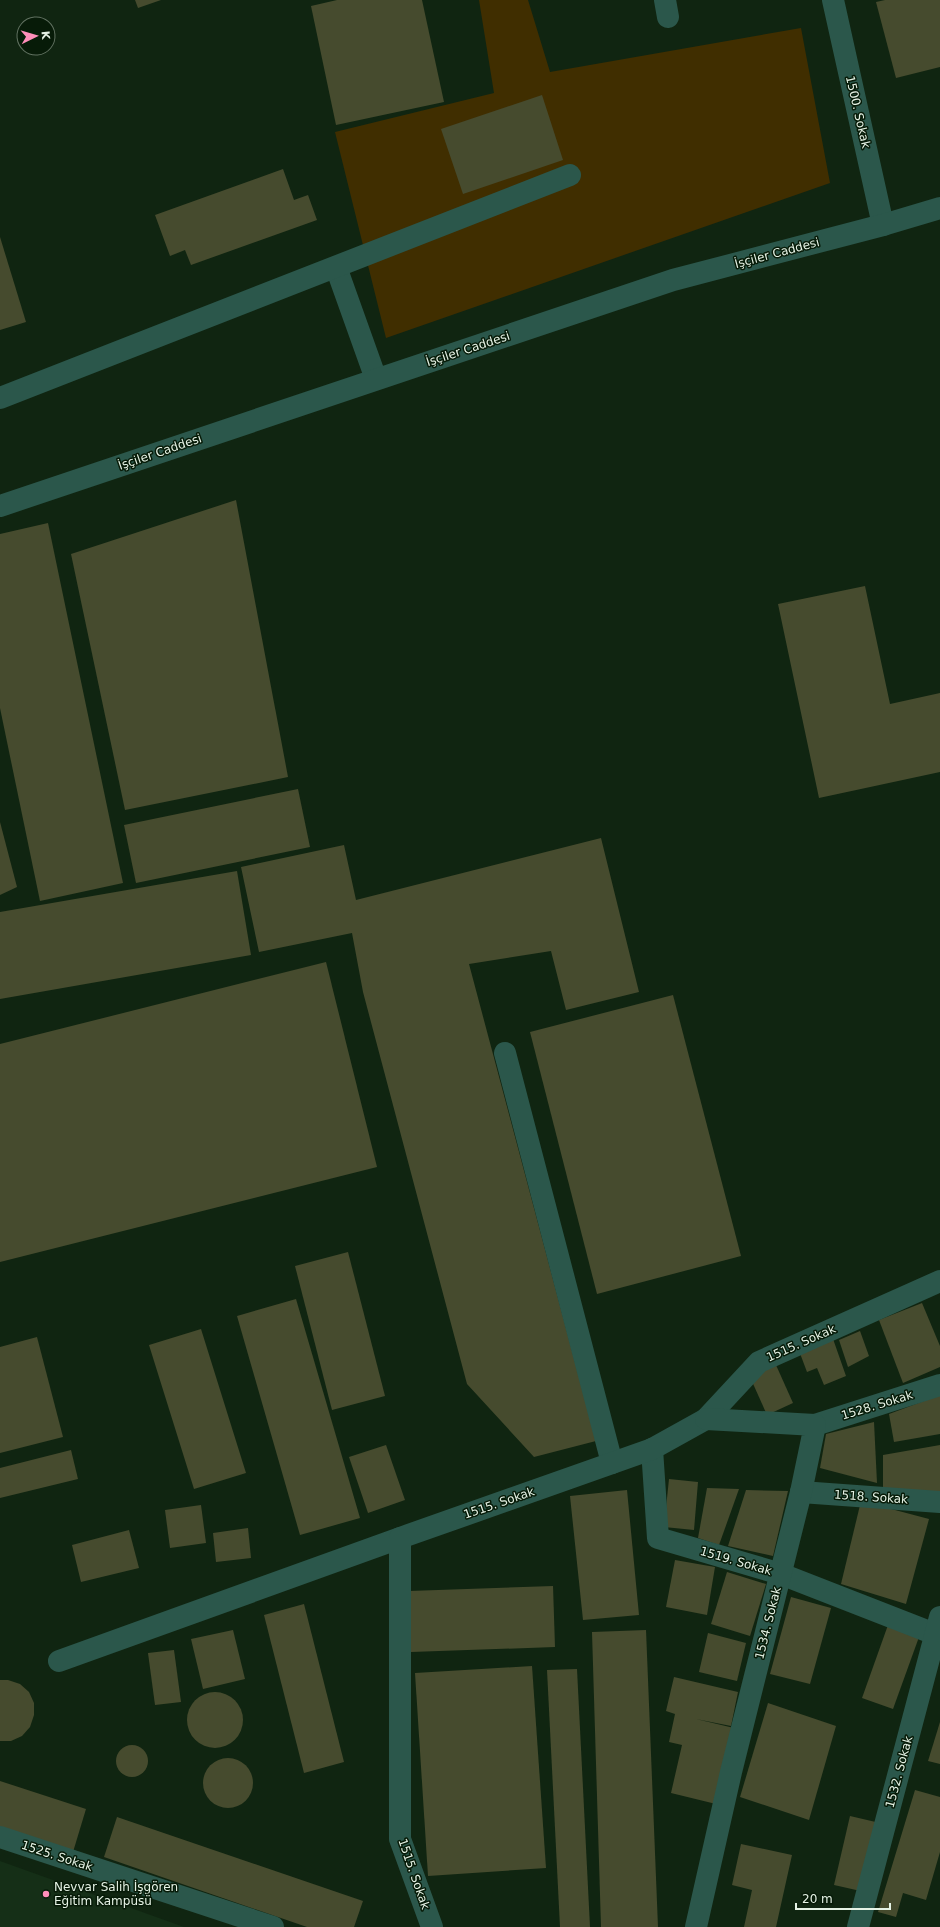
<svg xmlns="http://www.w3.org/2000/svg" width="940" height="1927" font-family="'DejaVu Sans',sans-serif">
	<rect width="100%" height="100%" fill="#102511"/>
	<polygon fill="#152f17" points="0,1861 184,1927 0,1927"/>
	<polygon fill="#402e00" points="479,0 528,0 550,72 801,28 830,183 386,338 335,132 494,93"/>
	<g fill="#464b2e">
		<polygon points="135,0 161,0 138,8"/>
		<polygon points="337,0 422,0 444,102 336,125 311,6"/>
		<polygon points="885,0 940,0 940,67 896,78 876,2"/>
		<polygon points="542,95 563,160 463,194 441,129"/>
		<polygon points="283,169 294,200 308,195 317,220 191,265 185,250 170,256 155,215"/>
		<polygon points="0,237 26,322 0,330"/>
		<polygon points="236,500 288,777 125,810 71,554"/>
		<polygon points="48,523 123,883 40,901 0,708 0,534"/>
		<polygon points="865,586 890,704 940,693 940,772 819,798 778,604"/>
		<polygon points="298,789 310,847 136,883 124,825"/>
		<polygon points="0,822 17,887 0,895"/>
		<polygon points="601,838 639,992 566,1010 551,951 469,964 596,1441 534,1457 467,1384 363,992 352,933 259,952 241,867 344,845 356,900"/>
		<polygon points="237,871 251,955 0,999 0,912"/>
		<polygon points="326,962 377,1167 0,1262 0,1044"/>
		<polygon points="673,995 741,1256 597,1294 530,1032"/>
		<polygon points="348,1252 385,1396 332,1410 295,1266"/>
		<polygon points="296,1299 360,1518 300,1535 237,1316"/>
		<polygon points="922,1303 940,1346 940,1367 903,1383 879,1320"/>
		<polygon points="201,1329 246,1473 194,1489 149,1345"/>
		<polygon points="860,1331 869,1356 848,1367 839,1340"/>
		<polygon points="832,1336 846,1376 824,1385 817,1368 807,1372 798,1348"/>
		<polygon points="37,1337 63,1437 0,1453 0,1347"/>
		<polygon points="776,1365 793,1403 767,1415 750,1377"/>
		<polygon points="940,1395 940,1434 894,1442 889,1414"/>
		<polygon points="874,1422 877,1483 820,1468 826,1434"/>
		<polygon points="386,1445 405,1500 368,1513 349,1457"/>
		<polygon points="940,1445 940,1494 883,1488 883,1455"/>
		<polygon points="71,1450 78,1479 0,1498 0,1468"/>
		<polygon points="669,1479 698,1482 694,1530 664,1527"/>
		<polygon points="707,1488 739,1489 719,1545 698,1538"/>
		<polygon points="627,1490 639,1615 583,1620 570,1496"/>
		<polygon points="746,1490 788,1491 773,1556 728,1546"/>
		<polygon points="861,1501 929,1519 906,1604 841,1584"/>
		<polygon points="201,1505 206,1543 170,1548 165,1510"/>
		<polygon points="248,1528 251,1558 216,1562 213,1533"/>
		<polygon points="129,1530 139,1568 81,1582 72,1545"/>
		<polygon points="675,1560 715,1567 707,1615 666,1607"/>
		<polygon points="727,1572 766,1584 750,1636 711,1624"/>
		<polygon points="553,1586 555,1647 411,1652 409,1591"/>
		<polygon points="791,1597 831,1608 810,1684 770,1674"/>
		<polygon points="304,1604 344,1762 304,1773 264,1615"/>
		<polygon points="888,1625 919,1637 893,1709 862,1698"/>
		<polygon points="233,1630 245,1679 203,1689 191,1639"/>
		<polygon points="646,1630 658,1927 601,1927 592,1632"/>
		<polygon points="708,1633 746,1643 737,1681 699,1672"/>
		<polygon points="174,1650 181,1702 155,1705 148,1653"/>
		<polygon points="532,1666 546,1868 428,1876 415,1673"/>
		<polygon points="577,1669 590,1927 560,1927 547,1670"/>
		<polygon points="674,1677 738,1692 731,1726 696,1719 734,1728 716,1804 671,1793 682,1745 669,1742 675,1714 666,1711"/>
		<polygon points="0,1680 8,1680 20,1684 29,1692 34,1703 34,1715 30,1727 22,1736 11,1741 0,1741"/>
		<circle cx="215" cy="1720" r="28"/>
		<polygon points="768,1703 836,1726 809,1820 740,1797"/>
		<polygon points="940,1722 940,1764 928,1761"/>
		<circle cx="132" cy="1761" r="16"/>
		<circle cx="228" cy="1783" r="25"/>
		<polygon points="0,1781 86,1809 73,1852 0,1828"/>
		<polygon points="915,1790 940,1797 940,1852 926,1900 903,1893 896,1917 878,1912"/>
		<polygon points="850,1816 880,1823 865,1892 834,1885"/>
		<polygon points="117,1817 363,1901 354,1927 307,1927 104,1857"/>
		<polygon points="741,1844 792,1855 776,1927 744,1927 752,1890 732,1885"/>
	</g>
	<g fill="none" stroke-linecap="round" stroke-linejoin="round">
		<g stroke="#2b574b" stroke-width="22">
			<polyline points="665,0 668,17"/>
			<polyline points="833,0 883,225"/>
			<polyline points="336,267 376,379"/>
			<polyline points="0,398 570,175"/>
			<polyline points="0,506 673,280 883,225 940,208"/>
			<polyline points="505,1053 612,1463"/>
			<polyline points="815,1425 940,1385"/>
			<polyline points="652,1449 658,1538 781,1574 940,1636"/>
			<polyline points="801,1492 940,1502"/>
			<polyline points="59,1661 400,1538"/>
			<polyline points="0,1837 273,1927"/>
			<polyline points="432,1927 400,1839 400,1538 652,1449 706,1419 759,1362 940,1281"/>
			<polyline points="696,1927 731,1772 801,1492 815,1425 706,1419"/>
			<polyline points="858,1927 940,1617"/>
		</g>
	</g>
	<circle fill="#ff8eba" stroke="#071b08" stroke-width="1.5" cx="46" cy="1894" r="4"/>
	<g text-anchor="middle" stroke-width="3" stroke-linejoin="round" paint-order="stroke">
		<g font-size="12" fill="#e5f2e5" stroke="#071b08">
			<text transform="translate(858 112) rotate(77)" y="4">1500. Sokak</text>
			<text transform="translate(777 253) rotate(-15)" y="4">İşçiler Caddesi</text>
			<text transform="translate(468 349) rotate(-18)" y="4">İşçiler Caddesi</text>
			<text transform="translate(160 452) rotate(-19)" y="4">İşçiler Caddesi</text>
			<text transform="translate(801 1343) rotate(-24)" y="4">1515. Sokak</text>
			<text transform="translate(877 1405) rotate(-17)" y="4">1528. Sokak</text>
			<text transform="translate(871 1497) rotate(4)" y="4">1518. Sokak</text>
			<text transform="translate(499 1503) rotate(-19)" y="4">1515. Sokak</text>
			<text transform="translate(736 1561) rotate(16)" y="4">1519. Sokak</text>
			<text transform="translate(768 1623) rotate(-76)" y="4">1534. Sokak</text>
			<text transform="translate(899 1772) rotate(-75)" y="4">1532. Sokak</text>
			<text transform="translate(57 1856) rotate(18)" y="4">1525. Sokak</text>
			<text transform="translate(414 1874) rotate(71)" y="4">1515. Sokak</text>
		</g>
		<g font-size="12" fill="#e5f2e5" stroke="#071b08" text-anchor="start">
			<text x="54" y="1891">Nevvar Salih İşgören<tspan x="54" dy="14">Eğitim Kampüsü</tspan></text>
		</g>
	</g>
	<g transform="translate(36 36) rotate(85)"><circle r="19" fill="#071b08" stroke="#607160"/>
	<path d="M0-3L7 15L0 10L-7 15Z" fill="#ff8eba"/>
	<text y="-6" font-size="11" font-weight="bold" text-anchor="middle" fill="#e5f2e5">K</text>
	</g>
	<path d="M796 1903v6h94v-6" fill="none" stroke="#e5f2e5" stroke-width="2"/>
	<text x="802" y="1903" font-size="12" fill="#e5f2e5" stroke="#071b08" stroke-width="3" paint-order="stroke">20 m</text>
</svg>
